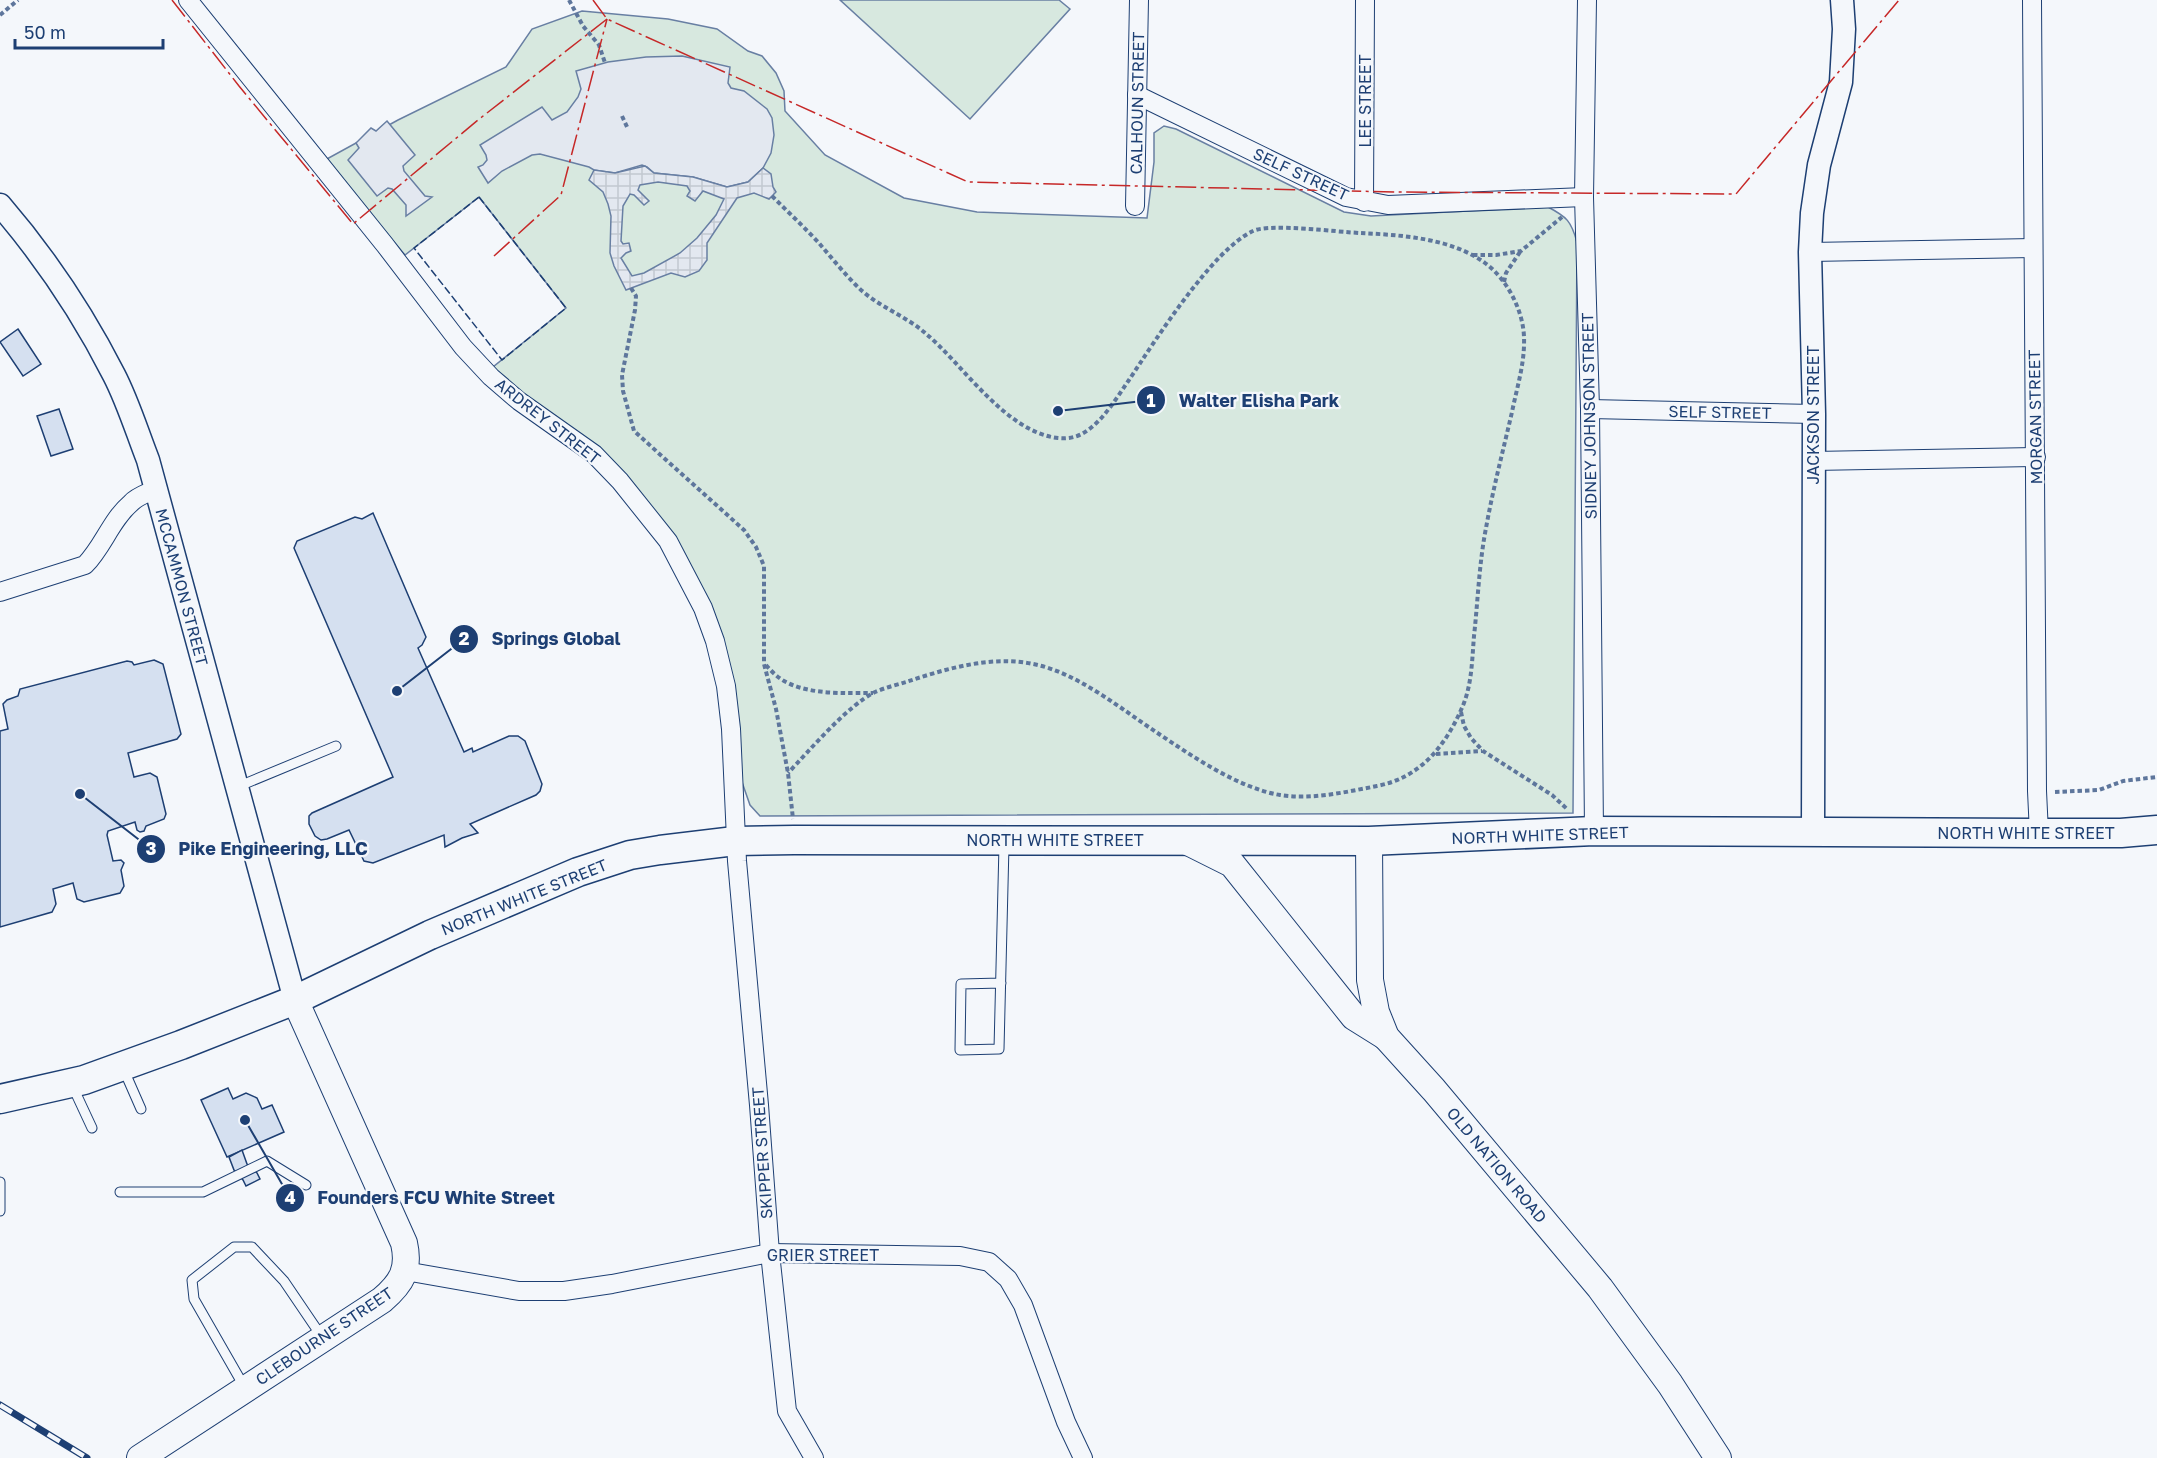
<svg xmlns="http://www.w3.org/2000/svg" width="2157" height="1458" font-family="'Golos Text',sans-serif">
	<defs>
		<pattern id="plaza-grid" width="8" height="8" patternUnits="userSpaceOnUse" patternTransform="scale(1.5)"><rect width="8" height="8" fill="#e3e8f0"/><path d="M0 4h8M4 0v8" fill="none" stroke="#c2c8d1"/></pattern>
	</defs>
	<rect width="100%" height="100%" fill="#f4f7fb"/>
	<g fill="#d7e8df" stroke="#687fa3" stroke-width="1.5">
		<polygon points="840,0 1059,0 1070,9 970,119"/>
		<path d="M 582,11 L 668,19 L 717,29 L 748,51 L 762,56 L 776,73 L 784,91 L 785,111 L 825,155 L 904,198 L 977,212 L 1147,218 L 1154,162 L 1154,133 L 1164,126 L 1176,129 L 1344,212 L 1371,216 L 1548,207 C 1567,217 1571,221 1577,242 L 1573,813 L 760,816 L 750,805 L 736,765 L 719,639 L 620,475 L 488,371 L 566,308 L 479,197 L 405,255 L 325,160 L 398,120 L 506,67 L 532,29 Z"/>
	</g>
	<g fill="#e3e8f0" stroke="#687fa3" stroke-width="1.5">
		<polygon points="682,56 730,67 728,83 731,88 744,91 767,109 772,118 774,135 771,153 763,168 748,182 727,187 693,177 654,173 647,167 642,165 615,173 594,170 589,167 540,154 532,155 502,171 488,183 478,167 483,165 487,160 486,155 480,145 542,107 552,120 567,112 578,97 581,89 576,71 608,62 646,57"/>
		<polygon points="387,121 415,155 403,166 404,171 425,196 432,197 406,216 406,205 392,189 388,188 377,196 348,160 359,148 356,143 371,128 376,131"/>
	</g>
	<path fill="url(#plaza-grid)" stroke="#687fa3" stroke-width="1.5" fill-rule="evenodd" d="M 645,166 L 654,173 L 693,177 L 727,187 L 748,182 L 763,168 L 771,174 L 773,187 L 776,192 L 769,199 L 754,193 L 737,198 L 707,243 L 707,260 L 699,271 L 685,277 L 671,273 L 626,290 L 614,266 L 610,253 L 611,216 L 608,204 L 603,192 L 589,180 L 594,170 L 615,173 ZM 658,182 L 687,186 L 690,191 L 687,196 L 695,201 L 703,191 L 724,199 L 716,215 L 697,238 L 680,253 L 644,273 L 632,276 L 621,258 L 626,253 L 631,251 L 629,243 L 623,244 L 621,241 L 623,206 L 630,194 L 634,195 L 644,205 L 649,201 L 638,190 L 640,185 Z"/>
	<g fill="#d5e0f0" stroke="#1d3f73" stroke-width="1.5">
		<polygon points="18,329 41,364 23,376 0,342"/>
		<polygon points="59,409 73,449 51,456 37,416"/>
		<polygon points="373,513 426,637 422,645 418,648 464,752 472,748 473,752 509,736 518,736 525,741 542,784 540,791 536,795 470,824 478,833 462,838 445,847 444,835 373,863 364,861 349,830 327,839 321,840 315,836 309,824 309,816 312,813 393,777 294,548 297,541 355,517 362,519"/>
		<polygon points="154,660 163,664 181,734 177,739 128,753 134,777 150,773 157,777 166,814 164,819 146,826 144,831 140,832 137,830 135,822 108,831 107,835 113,861 121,860 124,863 121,870 124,886 120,893 84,902 77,899 73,883 53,889 56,904 52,912 0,927 0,731 8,729 3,704 7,700 18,696 20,689 127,661 132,662 134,665"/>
		<polygon points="228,1088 233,1099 246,1093 257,1098 262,1109 272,1105 284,1132 227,1157 201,1100"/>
		<polygon points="242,1150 247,1164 257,1173 260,1179 246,1186 243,1180 234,1170 229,1157"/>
	</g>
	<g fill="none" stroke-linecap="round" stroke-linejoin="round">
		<g stroke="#1d3f73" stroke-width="11">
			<g id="service">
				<polyline points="237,787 336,746"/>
				<polyline points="1001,983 961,984 960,1050 999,1049 1004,845"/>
				<polyline points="123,1068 141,1109"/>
				<polyline points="72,1085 92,1128"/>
				<polyline points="0,1182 0,1211"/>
				<polyline points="120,1192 203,1192 267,1161 306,1185"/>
				<polyline points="245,1388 194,1299 192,1280 234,1247 252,1247 284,1281 322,1337"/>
			</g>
		</g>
		<g stroke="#1d3f73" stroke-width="20">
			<g id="minor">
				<polyline points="188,0 385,245 463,347 491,377 519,401 594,454 620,481 668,541 703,608 715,641 726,686 731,729 737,861 759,1105 770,1253 787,1411 814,1458"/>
				<polyline points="1587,0 1584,197 1590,409 1594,831"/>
				<polyline points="2032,0 2037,791 2039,833"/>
				<polyline points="1137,95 1346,197 1388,205 1584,197"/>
				<polyline points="1364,202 1365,0"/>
				<polyline points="1135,206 1139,0"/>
				<polyline points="1810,252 2033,248"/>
				<polyline points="1590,409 1814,414"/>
				<polyline points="1813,461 2036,457"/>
				<path d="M 0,592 L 85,565 C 103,547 111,520 131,503 C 137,496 148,493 156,489"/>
				<polyline points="405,1271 519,1291 564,1291 612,1284 770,1253 960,1256 989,1262 1008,1279 1023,1305 1066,1422 1083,1458"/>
			</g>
		</g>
		<g stroke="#1d3f73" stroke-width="25">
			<g id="tertiary">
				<path d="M 0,205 C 44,256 83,314 114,375 C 128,402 137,432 148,460 L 295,1000"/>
				<polyline points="1813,833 1814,414 1810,252 1812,213 1819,165 1841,82 1844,29 1842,0"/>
			</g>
		</g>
		<g stroke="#1d3f73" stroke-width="28">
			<g id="secondary">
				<polyline points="1184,840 1232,864 1354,1017 1386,1037"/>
				<polyline points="1369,841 1370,980 1376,1012 1386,1037 1434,1090 1600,1288 1670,1384 1718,1458"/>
				<path d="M 140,1458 L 382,1300 C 402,1283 410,1269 404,1243 L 295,1000"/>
			</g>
		</g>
		<g stroke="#1d3f73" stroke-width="31">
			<polyline id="primary" points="0,1099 84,1080 181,1045 295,1000 430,935 578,872 630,855 660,850 735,841 794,840 1369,841 1594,831 2039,833 2121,833 2157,830"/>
		</g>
		<g stroke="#5e769c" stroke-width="4" stroke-dasharray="4.5 3" stroke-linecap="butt">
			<polyline points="569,0 583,26 599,45 605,63"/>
			<polyline points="0,15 18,0"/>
			<polyline points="622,116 628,129"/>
			<path d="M 772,196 C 787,211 803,226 818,242 C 832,258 846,276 861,290 C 880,307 905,316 924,332 C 963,364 1005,432 1058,438 C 1069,439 1079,437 1088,430 C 1105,418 1117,397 1129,380 C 1155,341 1212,250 1253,231 C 1270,223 1337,232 1360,233 C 1401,235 1451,238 1485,263 C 1507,279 1523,310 1524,337 C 1525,363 1517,387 1512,412 C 1503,451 1493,489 1486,528 C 1479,564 1478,600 1474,636 C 1472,660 1472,687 1461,710 C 1444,748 1419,778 1377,786 C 1346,792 1312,800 1280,795 C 1238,788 1192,756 1156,732 C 1120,708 1076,672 1033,664 C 992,655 945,669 906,682 C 896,685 884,688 875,692 C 847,706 810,750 788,773"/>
			<polyline points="1473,255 1496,255 1521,251 1562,217"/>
			<polyline points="1504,282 1506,273 1520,252"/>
			<polyline points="631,288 636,296 635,310 622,375 623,391 634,431 744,530 756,547 764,566 764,664 776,709 788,773 793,819"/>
			<path d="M 766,665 C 772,672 779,679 788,683 C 813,695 847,693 873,693"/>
			<polyline points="1461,712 1464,726 1471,738 1483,751 1552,795 1567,809"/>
			<polyline points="1436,754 1482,751"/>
			<polyline points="2055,792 2099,790 2123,781 2157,777"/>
		</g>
		<use href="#service" stroke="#f4f7fb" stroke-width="9"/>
		<use href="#minor" stroke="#f4f7fb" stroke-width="18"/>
		<use href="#tertiary" stroke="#f4f7fb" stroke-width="22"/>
		<use href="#secondary" stroke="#f4f7fb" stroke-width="26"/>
		<use href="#primary" stroke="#f4f7fb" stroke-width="28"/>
		<g stroke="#1d3f73" stroke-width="7">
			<polyline id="rail" points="0,1405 87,1458"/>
		</g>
		<use href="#rail" stroke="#f4f7fb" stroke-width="4.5" stroke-dasharray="14" stroke-linecap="butt"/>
		<polygon stroke="#1d3f73" stroke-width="1.5" stroke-dasharray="8 3" stroke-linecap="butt" points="479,197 566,308 502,360 414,248"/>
		<g stroke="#c62828" stroke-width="1.5" stroke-dasharray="21 4.5 3 4.5" stroke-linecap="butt">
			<polyline points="172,0 239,86 353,224 478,120 607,19"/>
			<polyline points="593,0 607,19 968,182 1395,192 1736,194 1899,0"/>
			<polyline points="494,256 561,195 607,19"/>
		</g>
	</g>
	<g text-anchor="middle" stroke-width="4.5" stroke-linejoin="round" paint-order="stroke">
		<g font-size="16" fill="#1d3f73" stroke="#f4f7fb">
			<text transform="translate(1365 101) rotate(-90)" y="6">LEE STREET</text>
			<text transform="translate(1137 103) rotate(-89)" y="6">CALHOUN STREET</text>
			<text transform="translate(1301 174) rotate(25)" y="6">SELF STREET</text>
			<text transform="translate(1720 412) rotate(1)" y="6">SELF STREET</text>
			<text transform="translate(1813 415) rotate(-90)" y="6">JACKSON STREET</text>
			<text transform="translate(1589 416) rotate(-91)" y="6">SIDNEY JOHNSON STREET</text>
			<text transform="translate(2035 417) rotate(-91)" y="6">MORGAN STREET</text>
			<text transform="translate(548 421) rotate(38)" y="6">ARDREY STREET</text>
			<text transform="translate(182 587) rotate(75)" y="6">MCCAMMON STREET</text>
			<text x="2026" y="839">NORTH WHITE STREET</text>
			<text transform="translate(1540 835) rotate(-2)" y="6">NORTH WHITE STREET</text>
			<text x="1055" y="846">NORTH WHITE STREET</text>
			<text transform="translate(524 897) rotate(-22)" y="6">NORTH WHITE STREET</text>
			<text transform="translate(762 1153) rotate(-94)" y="6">SKIPPER STREET</text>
			<text transform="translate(1497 1165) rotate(50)" y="6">OLD NATION ROAD</text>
			<text x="823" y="1261">GRIER STREET</text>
			<text transform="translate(324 1336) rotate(-34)" y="6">CLEBOURNE STREET</text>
		</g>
	</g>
	<path fill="none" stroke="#1d3f73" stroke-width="2" d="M1058 411L1151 400M397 691L464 639M80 794L151 849M245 1120L290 1198"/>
	<g fill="#1d3f73" stroke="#f4f7fb" stroke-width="2">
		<circle cx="1058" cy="411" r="6"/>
		<circle cx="397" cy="691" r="6"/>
		<circle cx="80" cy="794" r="6"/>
		<circle cx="245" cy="1120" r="6"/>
		<circle cx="1151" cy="400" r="15"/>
		<circle cx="464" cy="639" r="15"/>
		<circle cx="151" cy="849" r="15"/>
		<circle cx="290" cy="1198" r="15"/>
	</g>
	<g font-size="18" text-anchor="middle" font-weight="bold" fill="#fff">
		<text x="1151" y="407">1</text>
		<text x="464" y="645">2</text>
		<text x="151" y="855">3</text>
		<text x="290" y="1204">4</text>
	</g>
	<g font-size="18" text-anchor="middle" font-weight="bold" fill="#1d3f73" stroke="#f4f7fb" stroke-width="4.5" stroke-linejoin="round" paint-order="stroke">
		<text x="1259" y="407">Walter Elisha Park</text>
		<text x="556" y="645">Springs Global</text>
		<text x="273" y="855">Pike Engineering, LLC</text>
		<text x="436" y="1204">Founders FCU White Street</text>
	</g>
	<path d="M15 39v9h148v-9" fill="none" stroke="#1d3f73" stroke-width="3"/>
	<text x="24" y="39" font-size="18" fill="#1d3f73" stroke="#f4f7fb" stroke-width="4.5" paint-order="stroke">50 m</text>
</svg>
